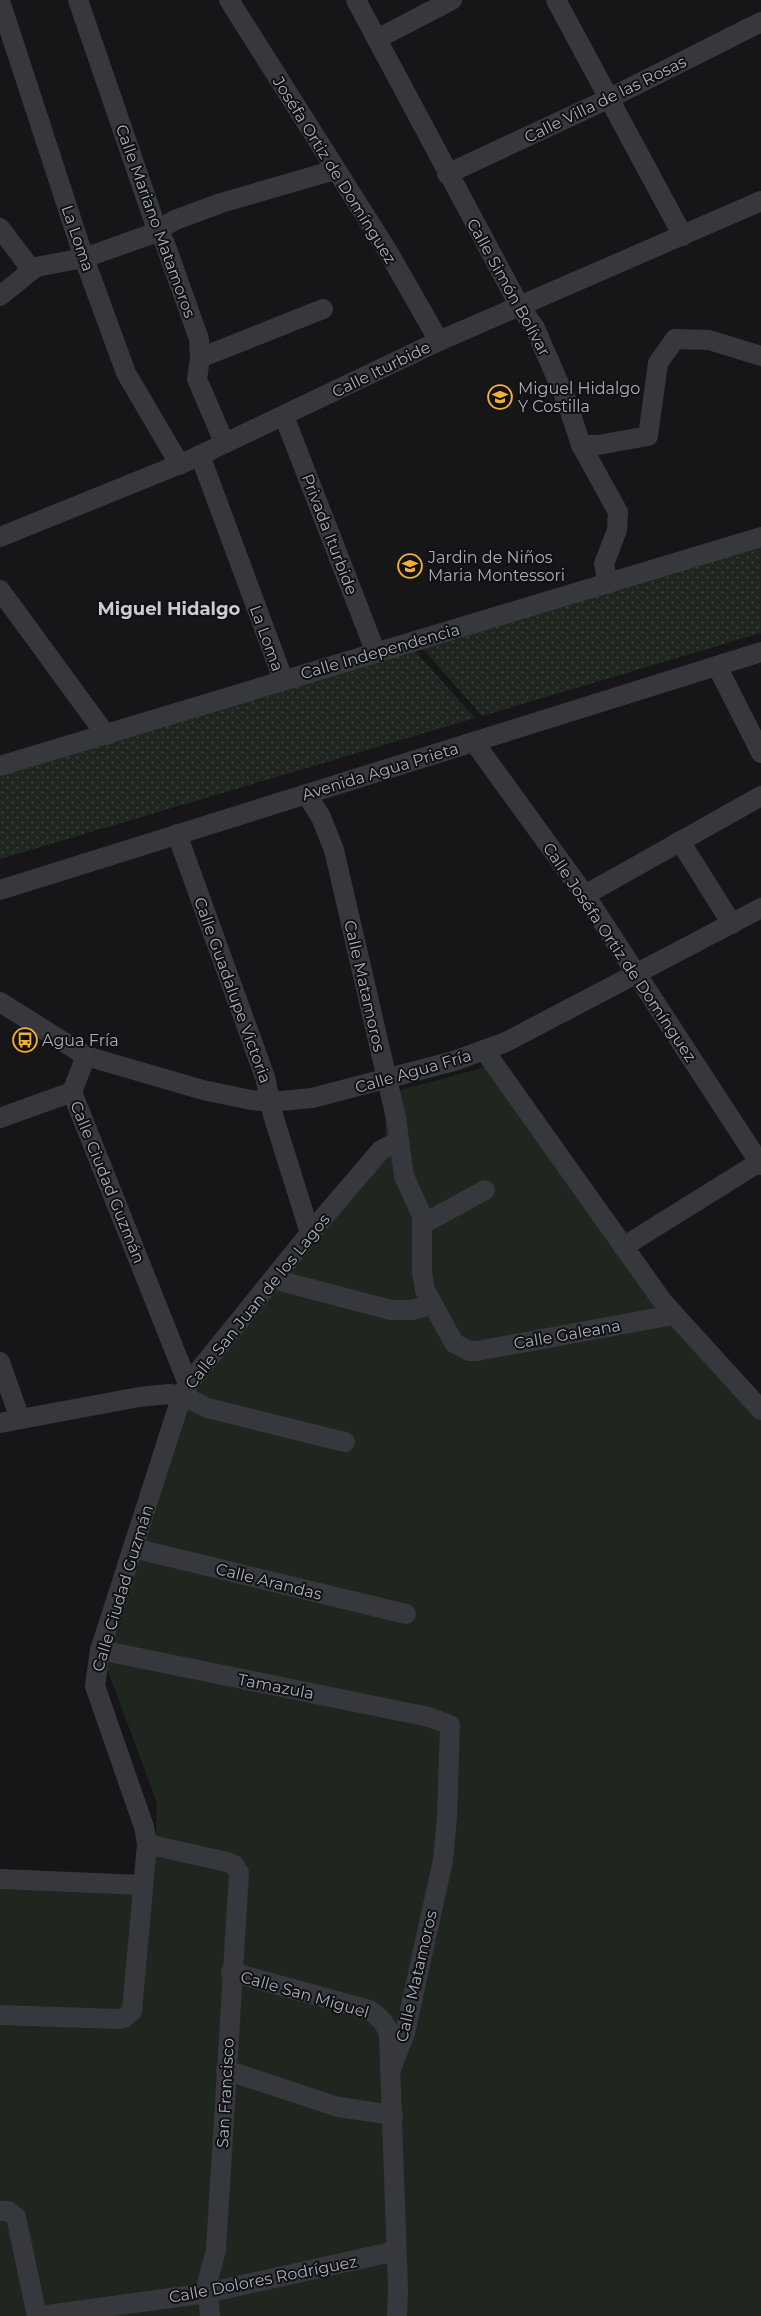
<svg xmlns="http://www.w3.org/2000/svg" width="761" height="2316" font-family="Montserrat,sans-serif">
	<defs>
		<pattern id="grass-dots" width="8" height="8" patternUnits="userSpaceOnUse" patternTransform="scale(1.25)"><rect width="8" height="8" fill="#1e261f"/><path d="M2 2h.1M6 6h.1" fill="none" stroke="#3c433d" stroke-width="1.8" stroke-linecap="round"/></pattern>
	</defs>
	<rect width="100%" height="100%" fill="#161618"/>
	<g fill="url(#grass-dots)">
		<polygon points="761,547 761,633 482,716 423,649"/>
		<polygon points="415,651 475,718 0,859 0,775"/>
	</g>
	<polygon fill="#1e261f" points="489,1066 684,1323 761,1408 761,2316 0,2316 0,1878 154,1881 157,1803 105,1663 190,1384 385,1139 386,1094"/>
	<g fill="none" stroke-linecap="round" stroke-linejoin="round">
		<g stroke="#37383d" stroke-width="20">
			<polyline points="78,0 154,221 166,246 199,339 200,358 197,379 224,442"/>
			<polyline points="229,0 387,250 439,341"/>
			<polyline points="356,0 519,305 535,328 567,402 581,445 618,512 617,530 604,564 608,584"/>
			<polyline points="556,0 683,236"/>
			<polyline points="0,1 84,258 126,373 180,465"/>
			<polyline points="377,39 452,0"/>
			<polyline points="447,174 608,99 761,22"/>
			<polyline points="0,228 31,269"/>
			<polyline points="0,296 36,267 84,258 149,235 175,220 221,203 335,170"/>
			<polyline points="200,358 323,309"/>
			<polyline points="284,416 376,653"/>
			<polyline points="581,445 598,445 648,436 658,363 675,339 709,340 761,356"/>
			<polyline points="200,455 283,679"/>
			<polyline points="0,537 190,460 439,341 761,201"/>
			<polyline points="0,590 106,735"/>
			<polyline points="717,666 761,753"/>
			<polyline points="474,742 585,895 761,1165"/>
			<polyline points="0,766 761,537"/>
			<polyline points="306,794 321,817 334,850 396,1118 404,1176 422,1216 422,1272 425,1290 454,1343 469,1351 477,1351 673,1315"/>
			<polyline points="177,834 265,1077 273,1115 310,1233"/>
			<polyline points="680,841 732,924"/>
			<polyline points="0,890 761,652"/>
			<polyline points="585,895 761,796"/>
			<polyline points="0,1002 86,1056 203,1090 251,1100 270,1102 312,1098 454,1061 506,1042 761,908"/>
			<polyline points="484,1050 663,1302 761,1410"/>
			<polyline points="72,1092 188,1384"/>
			<polyline points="0,1118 72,1092 86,1056"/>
			<polyline points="423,1224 485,1190"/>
			<polyline points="623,1247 761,1161"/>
			<polyline points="273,1279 391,1310 412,1310 431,1305"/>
			<polyline points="0,1362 20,1419"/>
			<polyline points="0,1423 139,1397 169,1394 182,1395 207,1408 345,1442"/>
			<polyline points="133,1548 406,1614"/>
			<polyline points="100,1650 429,1717 450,1725 447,1817 443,1860 405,2033 390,2072"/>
			<polyline points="147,1844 227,1862 234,1865 239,1873 216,2250 207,2284 210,2316"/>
			<polyline points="0,1879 143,1885"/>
			<path d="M 231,1972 L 369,2010 C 380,2017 385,2023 389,2034 L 398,2289 L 397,2316"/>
			<polyline points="0,2015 119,2019 124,2018 132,2011 147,1844 144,1827 95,1686 100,1650 182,1395 188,1384 310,1233 381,1150 399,1141"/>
			<polyline points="226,2070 338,2107 393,2115"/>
			<polyline points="0,2211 8,2211 16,2217 37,2316"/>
			<polyline points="40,2316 207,2293 396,2251"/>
		</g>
	</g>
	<defs>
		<g id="school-ring" transform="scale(1.25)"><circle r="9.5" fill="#111113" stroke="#f2b134" stroke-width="1.5"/><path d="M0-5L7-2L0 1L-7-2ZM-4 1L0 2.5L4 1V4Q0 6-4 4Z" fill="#f2b134"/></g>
		<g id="bus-ring" transform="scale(1.25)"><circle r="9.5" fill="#111113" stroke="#f2b134" stroke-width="1.5"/><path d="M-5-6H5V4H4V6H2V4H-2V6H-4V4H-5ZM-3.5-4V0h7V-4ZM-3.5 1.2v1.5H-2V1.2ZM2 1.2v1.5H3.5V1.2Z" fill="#f2b134"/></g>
	</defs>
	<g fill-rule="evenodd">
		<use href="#school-ring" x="500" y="397"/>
		<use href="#school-ring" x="410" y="566"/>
		<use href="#bus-ring" x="25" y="1040"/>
	</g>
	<g text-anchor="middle" stroke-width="4" stroke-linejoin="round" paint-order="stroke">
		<g font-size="16" fill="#a8adb8" stroke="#111113">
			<text transform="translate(605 99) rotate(-26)" y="6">Calle Villa de las Rosas</text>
			<text transform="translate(335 170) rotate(58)" y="6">Joséfa Ortiz de Domínguez</text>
			<text transform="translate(156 221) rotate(70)" y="6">Calle Mariano Matamoros</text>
			<text transform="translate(78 238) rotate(71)" y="6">La Loma</text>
			<text transform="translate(509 287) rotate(61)" y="6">Calle Simón Bolívar</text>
			<text transform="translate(381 369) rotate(-26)" y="6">Calle Iturbide</text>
			<text transform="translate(330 534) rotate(69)" y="6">Privada Iturbide</text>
			<text transform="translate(267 638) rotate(70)" y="6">La Loma</text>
			<text transform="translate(380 651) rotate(-16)" y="6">Calle Independencia</text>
			<text transform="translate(380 771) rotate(-17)" y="6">Avenida Agua Prieta</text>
			<text transform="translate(620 952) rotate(56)" y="6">Calle Joséfa Ortiz de Domínguez</text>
			<text transform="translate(365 986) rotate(77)" y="6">Calle Matamoros</text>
			<text transform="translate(233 990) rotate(70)" y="6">Calle Guadalupe Victoria</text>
			<text transform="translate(413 1071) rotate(-16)" y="6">Calle Agua Fría</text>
			<text transform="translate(108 1182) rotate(68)" y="6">Calle Ciudad Guzmán</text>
			<text transform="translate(257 1301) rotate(-51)" y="6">Calle San Juan de los Lagos</text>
			<text transform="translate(567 1334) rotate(-10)" y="6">Calle Galeana</text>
			<text transform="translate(269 1581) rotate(14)" y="6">Calle Arandas</text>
			<text transform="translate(122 1588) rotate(-73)" y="6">Calle Ciudad Guzmán</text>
			<text transform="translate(276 1686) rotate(11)" y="6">Tamazula</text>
			<text transform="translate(416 1976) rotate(-77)" y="6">Calle Matamoros</text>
			<text transform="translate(305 1994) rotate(16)" y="6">Calle San Miguel</text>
			<text transform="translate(225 2093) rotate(-87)" y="6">San Francisco</text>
			<text transform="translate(263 2279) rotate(-11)" y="6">Calle Dolores Rodríguez</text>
		</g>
		<g font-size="16" fill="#a8adb8" stroke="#111113" text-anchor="start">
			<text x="518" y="394">Miguel Hidalgo<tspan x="518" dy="18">Y Costilla</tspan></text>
			<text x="428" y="563">Jardin de Niños<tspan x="428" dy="18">Maria Montessori</tspan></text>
			<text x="42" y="1046">Agua Fría</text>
		</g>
		<g font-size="18" font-weight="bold" fill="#c9ccd4" stroke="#111113">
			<text x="169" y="615">Miguel Hidalgo</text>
		</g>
	</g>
</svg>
